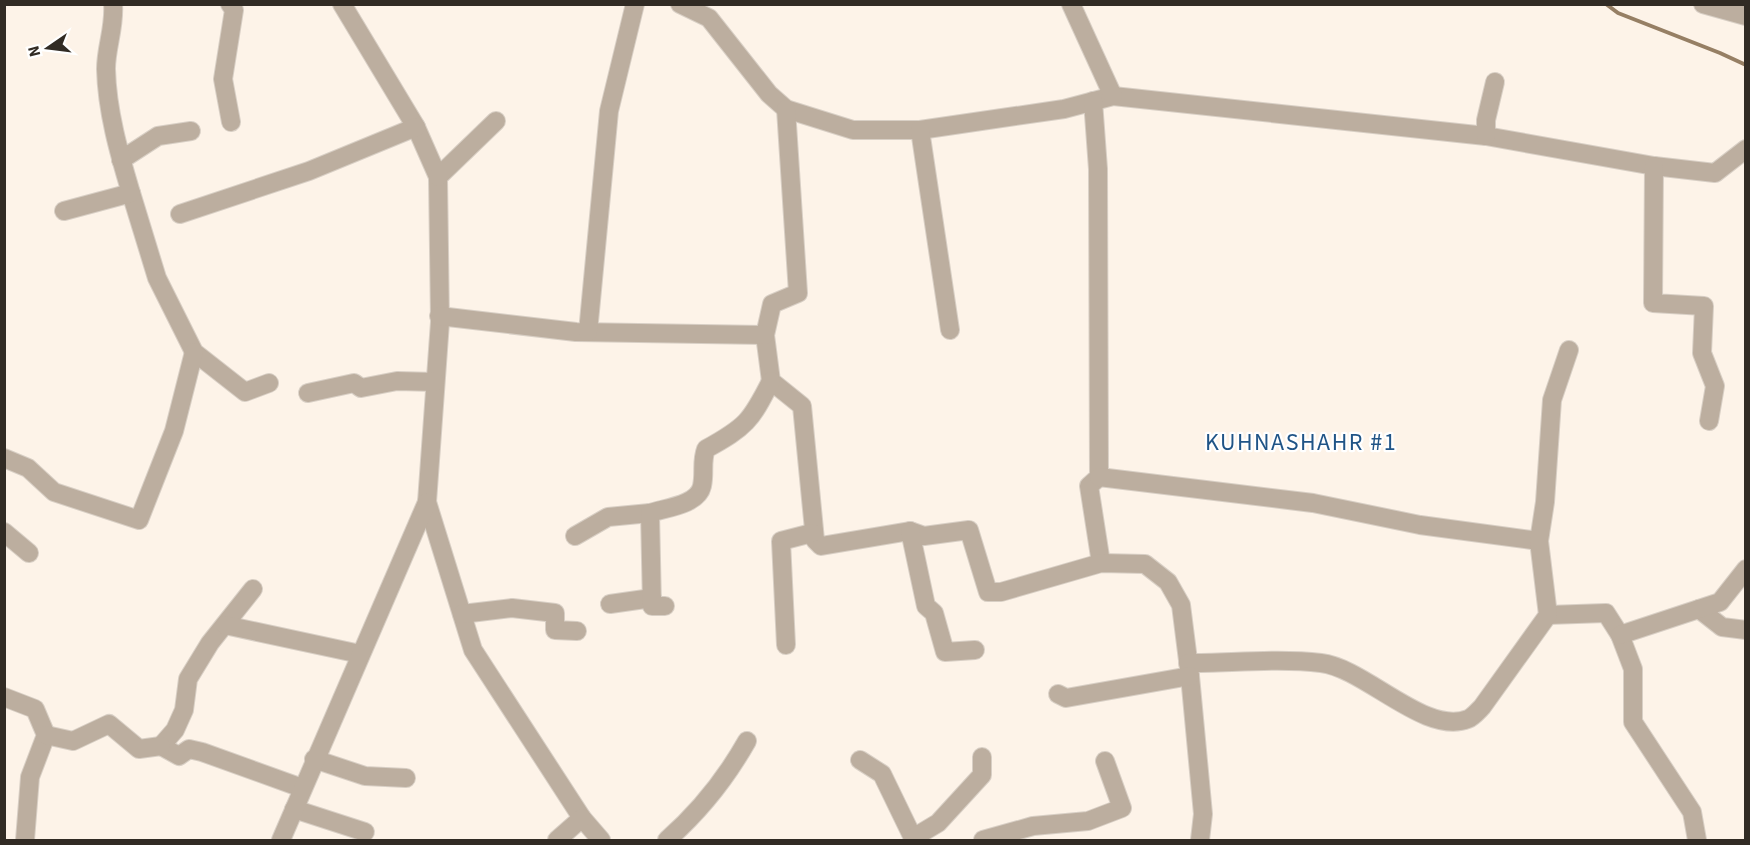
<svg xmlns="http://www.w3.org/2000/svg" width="1750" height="845" font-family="'Source Sans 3',sans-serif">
	<rect width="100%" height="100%" fill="#fdf3e8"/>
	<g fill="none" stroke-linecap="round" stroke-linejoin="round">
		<polyline stroke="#967f64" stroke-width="4" points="1606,4 1618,13 1720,53 1746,65"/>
		<g stroke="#d8cfc5" stroke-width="20">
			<g id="minor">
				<polyline points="230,4 234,10 223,79 231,122"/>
				<polyline points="342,4 416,127 438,177 440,322 427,502 473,650 582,818 601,840"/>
				<polyline points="680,4 709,18 769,94 786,109 853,130 920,130 1064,109 1113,96 1486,136 1654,166 1715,173 1746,149"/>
				<polyline points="1071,4 1113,96"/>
				<polyline points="1703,4 1746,16"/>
				<polyline points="1093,101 1098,169 1099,477 1089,486 1101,563"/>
				<polyline points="786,109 798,293 772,304 765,335 771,381 802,406 815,540 821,546 910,531 924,536 969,530 988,592 1001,592 1101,563 1145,564 1168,582 1181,605 1190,676 1203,814 1200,840"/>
				<polyline points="920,130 950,330"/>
				<polyline points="1486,136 1486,120 1495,82"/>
				<polyline points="121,160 158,136 191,131"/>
				<polyline points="1654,166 1653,303 1704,306 1702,353 1715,386 1709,421"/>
				<polyline points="438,177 496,121"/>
				<polyline points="131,193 157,278 194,352 245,392 269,383"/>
				<path d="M 64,211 L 131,193 C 119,153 107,111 106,69 C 106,47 115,27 113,4"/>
				<polyline points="180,214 309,171 416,127"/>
				<polyline points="439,316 576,332 765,335"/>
				<polyline points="588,332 609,111 635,4"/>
				<polyline points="308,393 354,383 361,388 397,381 435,382"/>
				<polyline points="4,458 28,468 54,492 139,520 174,431 194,352"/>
				<polyline points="1099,477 1313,503 1420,525 1539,541"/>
				<polyline points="910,531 926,606 934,613 945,652 975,650"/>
				<polyline points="4,532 29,553"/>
				<polyline points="575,536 608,517 650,513"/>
				<polyline points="253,589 210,643 188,679 184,710 175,730 161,746 179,756 189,749 202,752 302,788"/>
				<polyline points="610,604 652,598"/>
				<path d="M 665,606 L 652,606 L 650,513 C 665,508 698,505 702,486 C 705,473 701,462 706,449 C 746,427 751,421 771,381"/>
				<polyline points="1699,609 1722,627 1746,630"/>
				<polyline points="462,614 512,608 555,613 555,630 577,631"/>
				<polyline points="1548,615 1606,613 1620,635 1633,669 1633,722 1692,812 1697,840"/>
				<polyline points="225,625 360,654"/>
				<polyline points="1620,635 1720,602 1746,569"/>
				<polyline points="786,645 781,541 812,533"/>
				<path d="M 1188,663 C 1231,663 1279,658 1321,663 C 1365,668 1425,736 1468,719 C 1473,717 1478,711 1482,707 L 1548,615 L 1539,541 L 1545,502 L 1552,400 L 1569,350"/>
				<polyline points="1058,694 1066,698 1190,676"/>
				<polyline points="4,697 35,709 46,735 30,777 25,840"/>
				<polyline points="46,735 73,741 109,724 139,749 161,746"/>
				<polyline points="314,759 365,776 406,778"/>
				<polyline points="860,760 882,774 914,840"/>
				<polyline points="294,809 365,832"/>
				<polyline points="913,838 938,823 982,775 982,757"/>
				<polyline points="281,840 427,502"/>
				<polyline points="557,840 582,818"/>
				<path d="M 667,840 C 700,811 725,780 747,741"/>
				<polyline points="983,840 1033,826 1088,821 1122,808 1105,761"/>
			</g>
		</g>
		<use href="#minor" stroke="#bcae9f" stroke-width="18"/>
	</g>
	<g text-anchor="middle" stroke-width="4.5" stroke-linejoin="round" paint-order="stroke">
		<g font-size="24" letter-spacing="1.5" fill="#205486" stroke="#fff">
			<text x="1301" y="450">KUHNASHAHR #1</text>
		</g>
	</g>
	<rect width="1750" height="845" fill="none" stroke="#312b24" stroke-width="12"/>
	<g transform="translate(48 48) rotate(256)" stroke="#ffffff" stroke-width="4.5" paint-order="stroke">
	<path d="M0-4.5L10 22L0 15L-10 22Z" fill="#312b24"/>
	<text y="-9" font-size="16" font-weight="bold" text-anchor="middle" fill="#312b24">N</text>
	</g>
</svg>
